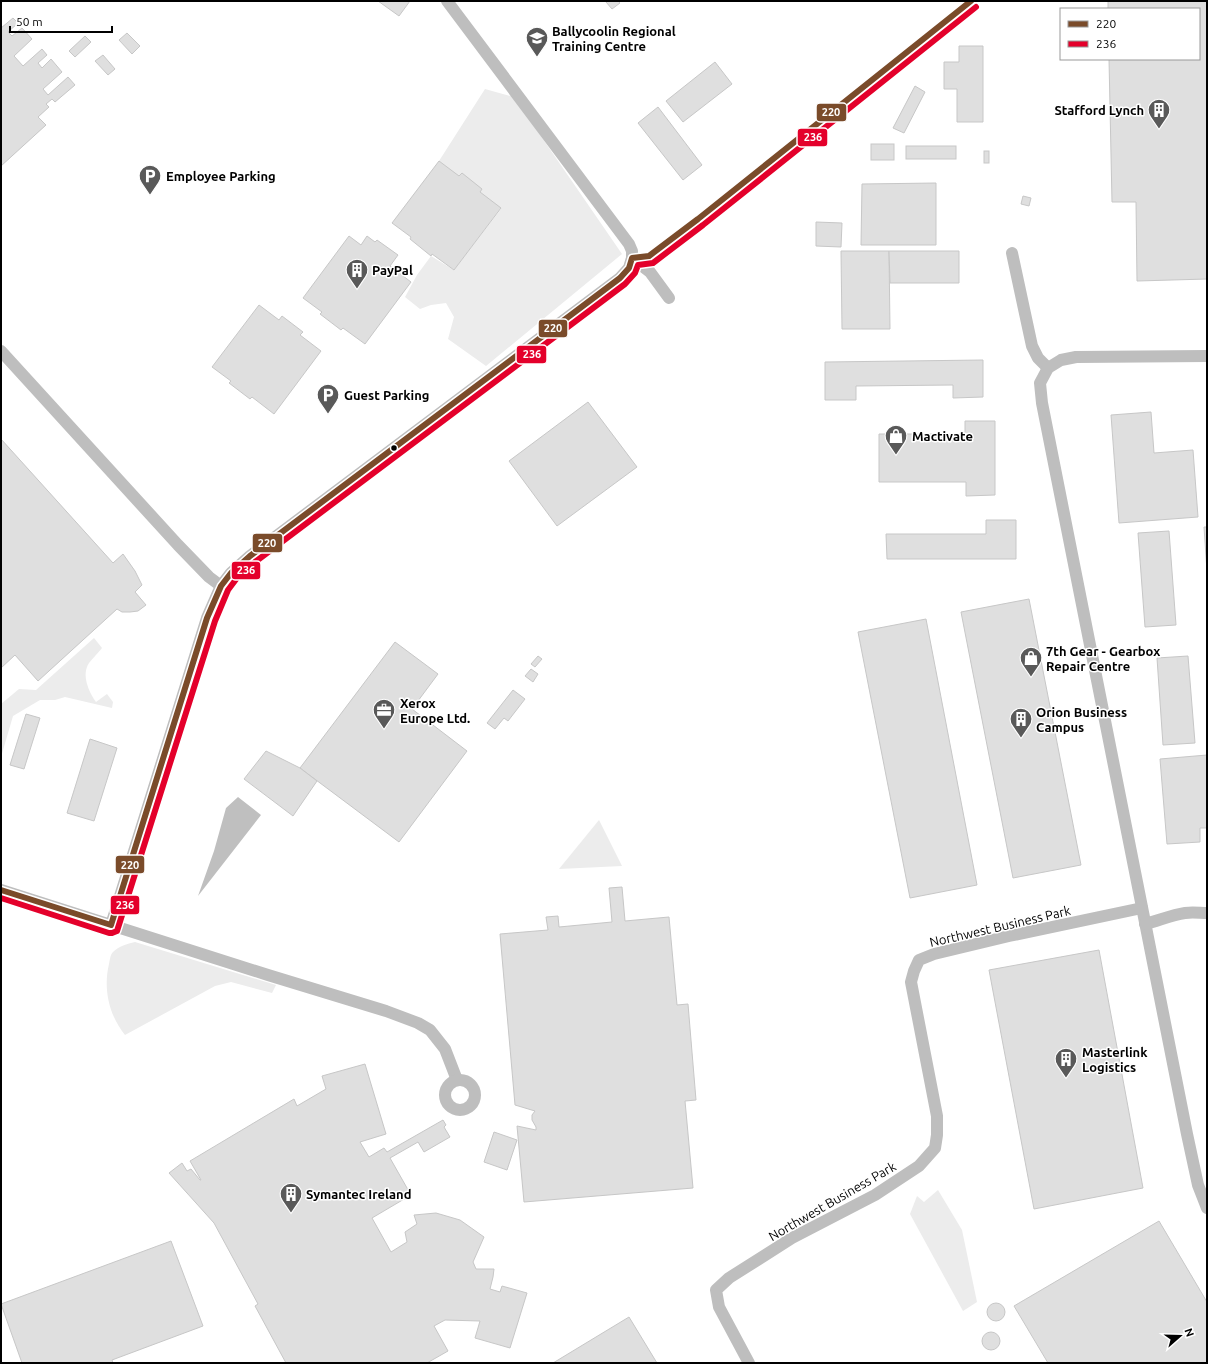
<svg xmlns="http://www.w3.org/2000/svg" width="1208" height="1364" font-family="Ubuntu,sans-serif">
	<rect width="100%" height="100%" fill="#fff"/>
	<g fill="#ececec">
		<polygon points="485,89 514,97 622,254 486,366 448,339 454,317 446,303 431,305 420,309 405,297 417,275 431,256 454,270 501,209 439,161"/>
		<path d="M 94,638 L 102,648 C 98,653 93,658 89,663 C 81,675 89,692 96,702 L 107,694 L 113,702 L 112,708 L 65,697 L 55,700 L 40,700 L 13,716 L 1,757 L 1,704 L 19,689 L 36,690 Z"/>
		<polygon points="599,820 622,866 559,869"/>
		<path d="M 135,942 L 276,985 L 272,993 L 231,982 L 215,986 L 125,1035 C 109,1015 103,989 109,964 C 110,960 110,955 113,952 C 119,946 127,944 135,942 Z"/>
		<polygon points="938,1190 962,1230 977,1302 963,1311 910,1214 917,1196 924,1202"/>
	</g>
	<polygon fill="#bfbfbf" points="238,797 261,815 198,896 214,851 226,808"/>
	<g fill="#dfdfdf" stroke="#c7c7c7">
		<polygon points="378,1 410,1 399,16"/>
		<polygon points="607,1 618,1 620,3 612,9 606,2"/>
		<polygon points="1108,1 1207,1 1207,279 1137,281 1136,202 1112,202 1109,59 1199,59 1199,9 1108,9"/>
		<polygon points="13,18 18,23 8,32 12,36 22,28 32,39 14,56 23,66 42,49 47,55 38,63 42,68 51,59 62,72 43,89 48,95 68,77 75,85 55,102 52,99 46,104 49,107 38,117 46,125 1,166 1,28"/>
		<polygon points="127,33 140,46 132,54 119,40"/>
		<polygon points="85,36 91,42 75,57 69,51"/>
		<polygon points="959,46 983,46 983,122 957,122 957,89 944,89 944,62 959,62"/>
		<polygon points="103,55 115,69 108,75 95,61"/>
		<polygon points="715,62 732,84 683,122 666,101"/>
		<polygon points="915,86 925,92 904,133 893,128"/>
		<polygon points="658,107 702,165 683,180 638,123"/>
		<rect x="871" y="144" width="23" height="16"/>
		<rect x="906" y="146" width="50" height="13"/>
		<rect x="984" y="151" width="5" height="12"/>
		<polygon points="439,161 459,176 462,173 482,189 480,192 501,208 454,270 432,254 431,256 410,239 411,237 392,223"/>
		<polygon points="936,183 936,245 861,245 862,184"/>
		<polygon points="1023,196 1031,198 1029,206 1021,204"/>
		<polygon points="816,222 842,223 841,247 816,246"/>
		<polygon points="349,236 361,245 367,236 375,242 377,240 398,255 390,266 411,282 365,344 343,328 341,330 320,314 322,312 303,298"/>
		<polygon points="841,251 889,251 890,329 842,329"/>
		<polygon points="889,251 959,251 959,283 890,283"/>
		<polygon points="259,305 279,320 282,316 303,332 300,335 321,351 274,414 252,397 250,399 229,383 231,381 212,367"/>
		<polygon points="983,360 983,397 953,398 953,385 856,386 856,400 825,400 825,362"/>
		<polygon points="588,402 637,467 557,526 509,461"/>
		<polygon points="1151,412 1154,453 1193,450 1198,517 1119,523 1111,415"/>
		<polygon points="965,421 995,421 995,495 966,496 966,482 879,482 879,434 965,434"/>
		<polygon points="1,439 113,563 123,554 135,571 142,585 135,592 146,605 138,611 130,612 122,612 117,609 38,681 15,655 1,668"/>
		<polygon points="986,520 1016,520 1016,559 887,559 886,534 986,534"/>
		<polygon points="1204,527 1207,527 1207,571"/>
		<polygon points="1169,531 1176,625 1145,627 1138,533"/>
		<polygon points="1029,599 1081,865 1013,878 961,612"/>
		<polygon points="926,619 977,885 910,898 858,632"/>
		<polygon points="395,642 438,674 412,709 467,751 399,842 300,768"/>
		<polygon points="538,656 542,659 535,667 531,664"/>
		<polygon points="1188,656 1195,743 1163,745 1157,658"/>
		<polygon points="531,669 538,674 533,682 525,676"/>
		<polygon points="513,690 525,699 508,721 504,718 495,729 487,723"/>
		<polygon points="26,714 40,718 24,769 10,765"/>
		<polygon points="90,739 117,748 94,821 67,813"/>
		<polygon points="266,751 300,768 317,781 293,816 244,779"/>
		<polygon points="1207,755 1207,828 1200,828 1200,842 1167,844 1160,759"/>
		<polygon points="622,887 625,921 669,917 677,1005 688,1004 696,1100 685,1101 693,1188 524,1202 517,1126 536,1130 536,1127 532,1120 532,1115 535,1111 515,1105 500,934 548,930 546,917 558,916 559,927 612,922 609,888"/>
		<polygon points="1099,950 1143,1188 1034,1209 989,970"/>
		<polygon points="365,1064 386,1134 360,1142 369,1157 384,1148 387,1152 443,1120 446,1125 444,1127 450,1137 424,1152 418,1142 390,1158 411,1195 372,1218 391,1252 407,1242 405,1232 417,1224 414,1215 436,1213 460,1220 484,1237 473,1262 476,1269 494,1269 493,1277 490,1289 500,1292 502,1286 527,1293 510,1348 475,1338 480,1321 445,1320 434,1326 448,1351 427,1363 286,1363 255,1306 258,1304 214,1223 169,1173 182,1163 187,1171 191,1169 200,1180 201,1180 190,1161 294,1099 297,1106 326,1089 322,1076"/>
		<polygon points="494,1132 517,1140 507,1170 484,1162"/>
		<polygon points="1159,1221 1207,1302 1207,1363 1048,1363 1014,1306"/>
		<polygon points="171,1241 203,1326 112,1360 113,1363 22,1363 1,1304"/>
		<circle cx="996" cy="1312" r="9"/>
		<polygon points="629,1317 657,1363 553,1363"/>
		<circle cx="991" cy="1341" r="9"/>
	</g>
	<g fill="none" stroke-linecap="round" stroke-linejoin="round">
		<g stroke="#bebebe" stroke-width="12">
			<polyline points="447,1 629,244 632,251 632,258 650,272 669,298"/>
			<polyline points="1012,253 1032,346 1038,358 1048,368"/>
			<polyline points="1,351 178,545 209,577 221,586"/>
			<polyline points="1207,356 1076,357 1061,360 1048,368 1040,383 1042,403 1187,1134 1198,1185 1207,1208"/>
			<polyline points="1,890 268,975 386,1011 418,1023 430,1030 445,1049 457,1080"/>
			<path d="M 1145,924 C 1158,921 1171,915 1185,913 C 1192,912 1200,913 1207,913"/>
			<polyline points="111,925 207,618 221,586 231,573 250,556 620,278 629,268 632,258"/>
			<circle cx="460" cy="1095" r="15"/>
			<polyline points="749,1363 719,1307 716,1290 729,1278 792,1238 875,1195 919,1166 935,1148 937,1135 937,1116 911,982 914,971 919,960 934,954 1009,936 1142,908"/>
		</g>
		<g stroke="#fff" stroke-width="9">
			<polyline id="bus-1" points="1,890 111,925 207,618 221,586 231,573 250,556 620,278 629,268 632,258 649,256 698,219 971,1"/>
		</g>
		<g stroke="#fff" stroke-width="9">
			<polyline id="bus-2" points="1,898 109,933 112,933 117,931 215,621 228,590 237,578 255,562 625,284 635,273 638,265 653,263 703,225 976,7"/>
		</g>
		<use href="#bus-1" stroke="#7a4b2a" stroke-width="6"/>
		<use href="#bus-2" stroke="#e4002b" stroke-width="6"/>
	</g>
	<defs>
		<g id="university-pin" transform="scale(1.15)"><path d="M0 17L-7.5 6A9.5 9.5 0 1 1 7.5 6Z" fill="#595959" stroke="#fff"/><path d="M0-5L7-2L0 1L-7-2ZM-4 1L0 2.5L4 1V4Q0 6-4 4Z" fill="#fff"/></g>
		<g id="building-pin" transform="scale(1.15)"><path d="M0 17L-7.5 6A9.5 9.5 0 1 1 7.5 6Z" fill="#595959" stroke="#fff"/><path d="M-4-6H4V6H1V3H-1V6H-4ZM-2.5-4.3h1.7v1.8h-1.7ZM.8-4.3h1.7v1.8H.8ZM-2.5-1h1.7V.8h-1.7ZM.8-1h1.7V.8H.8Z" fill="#fff"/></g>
		<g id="parking-pin" transform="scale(1.15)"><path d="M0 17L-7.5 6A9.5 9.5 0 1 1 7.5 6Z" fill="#595959" stroke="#fff"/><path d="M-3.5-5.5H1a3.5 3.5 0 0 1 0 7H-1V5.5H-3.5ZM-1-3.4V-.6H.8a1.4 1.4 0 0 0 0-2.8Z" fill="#fff"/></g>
		<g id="shop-pin" transform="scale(1.15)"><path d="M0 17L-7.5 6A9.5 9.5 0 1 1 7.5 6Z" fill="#595959" stroke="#fff"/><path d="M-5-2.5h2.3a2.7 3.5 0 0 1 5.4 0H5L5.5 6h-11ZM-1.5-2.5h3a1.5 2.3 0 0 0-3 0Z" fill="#fff"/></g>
		<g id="office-pin" transform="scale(1.15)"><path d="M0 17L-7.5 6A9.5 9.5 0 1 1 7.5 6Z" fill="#595959" stroke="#fff"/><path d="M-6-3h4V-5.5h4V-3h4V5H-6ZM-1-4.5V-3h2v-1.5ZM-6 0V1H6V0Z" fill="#fff"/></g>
	</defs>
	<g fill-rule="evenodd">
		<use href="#university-pin" x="537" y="38"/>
		<use href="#building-pin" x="1159" y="110"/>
		<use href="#parking-pin" x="150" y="176"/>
		<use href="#building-pin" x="357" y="270"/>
		<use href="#parking-pin" x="328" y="395"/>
		<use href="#shop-pin" x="896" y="436"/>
		<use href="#shop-pin" x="1031" y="658"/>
		<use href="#office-pin" x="384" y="710"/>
		<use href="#building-pin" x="1021" y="719"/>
		<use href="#building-pin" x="1066" y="1059"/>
		<use href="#building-pin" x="291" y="1194"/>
	</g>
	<circle fill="#000" stroke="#fff" stroke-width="1.5" cx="394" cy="448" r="3.5"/>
	<g text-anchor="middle" stroke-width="3" stroke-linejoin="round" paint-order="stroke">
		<g font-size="13" font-weight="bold" fill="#000" stroke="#fff" text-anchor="start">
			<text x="552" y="36">Ballycoolin Regional<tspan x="552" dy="15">Training Centre</tspan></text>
			<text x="1144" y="115" text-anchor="end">Stafford Lynch</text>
			<text x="166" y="181">Employee Parking</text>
			<text x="372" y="275">PayPal</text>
			<text x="344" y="400">Guest Parking</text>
			<text x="912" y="441">Mactivate</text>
			<text x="1046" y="656">7th Gear - Gearbox<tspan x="1046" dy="15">Repair Centre</tspan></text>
			<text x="400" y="708">Xerox<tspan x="400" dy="15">Europe Ltd.</tspan></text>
			<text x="1036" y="717">Orion Business<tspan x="1036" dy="15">Campus</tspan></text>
			<text x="1082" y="1057">Masterlink<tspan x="1082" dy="15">Logistics</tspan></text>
			<text x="306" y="1199">Symantec Ireland</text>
		</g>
		<g font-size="13" fill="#000" stroke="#fff">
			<text transform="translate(1000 926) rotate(-13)" y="5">Northwest Business Park</text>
			<text transform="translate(832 1201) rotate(-30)" y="5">Northwest Business Park</text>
		</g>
	</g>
	<g stroke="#fff" stroke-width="1.5">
		<rect x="816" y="103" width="31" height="19" rx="4" fill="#7a4b2a"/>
		<rect x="797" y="128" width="31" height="19" rx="4" fill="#e4002b"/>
		<rect x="538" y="319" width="30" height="19" rx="4" fill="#7a4b2a"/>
		<rect x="516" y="345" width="31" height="19" rx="4" fill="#e4002b"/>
		<rect x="252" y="533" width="31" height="20" rx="4" fill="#7a4b2a"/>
		<rect x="231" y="561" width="30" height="19" rx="4" fill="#e4002b"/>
		<rect x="115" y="855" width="30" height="19" rx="4" fill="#7a4b2a"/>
		<rect x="110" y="895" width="30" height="20" rx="4" fill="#e4002b"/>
	</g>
	<g font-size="11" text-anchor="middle" font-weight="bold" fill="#fff">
		<text x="831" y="116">220</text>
		<text x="813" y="141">236</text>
		<text x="553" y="332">220</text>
		<text x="532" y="358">236</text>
		<text x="267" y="547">220</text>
		<text x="246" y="574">236</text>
		<text x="130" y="869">220</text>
		<text x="125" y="909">236</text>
	</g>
	<rect width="1208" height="1364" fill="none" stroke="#000000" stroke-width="4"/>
	<rect x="1060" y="8" width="140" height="52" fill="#ffffff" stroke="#999999"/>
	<rect x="1068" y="21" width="20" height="6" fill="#7a4b2a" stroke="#999999"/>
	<text x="1096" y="28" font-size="12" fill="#000000">220</text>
	<rect x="1068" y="41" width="20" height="6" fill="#e4002b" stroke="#999999"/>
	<text x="1096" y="48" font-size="12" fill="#000000">236</text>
	<g transform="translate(1180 1336) rotate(70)" stroke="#ffffff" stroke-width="3" paint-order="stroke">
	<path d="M0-3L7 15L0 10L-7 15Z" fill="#000000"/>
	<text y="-6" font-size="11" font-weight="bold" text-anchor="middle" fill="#000000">N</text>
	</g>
	<path d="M10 26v6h102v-6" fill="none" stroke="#000000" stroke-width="2"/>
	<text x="16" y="26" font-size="12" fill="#000000" stroke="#ffffff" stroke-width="3" paint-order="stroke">50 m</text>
</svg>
